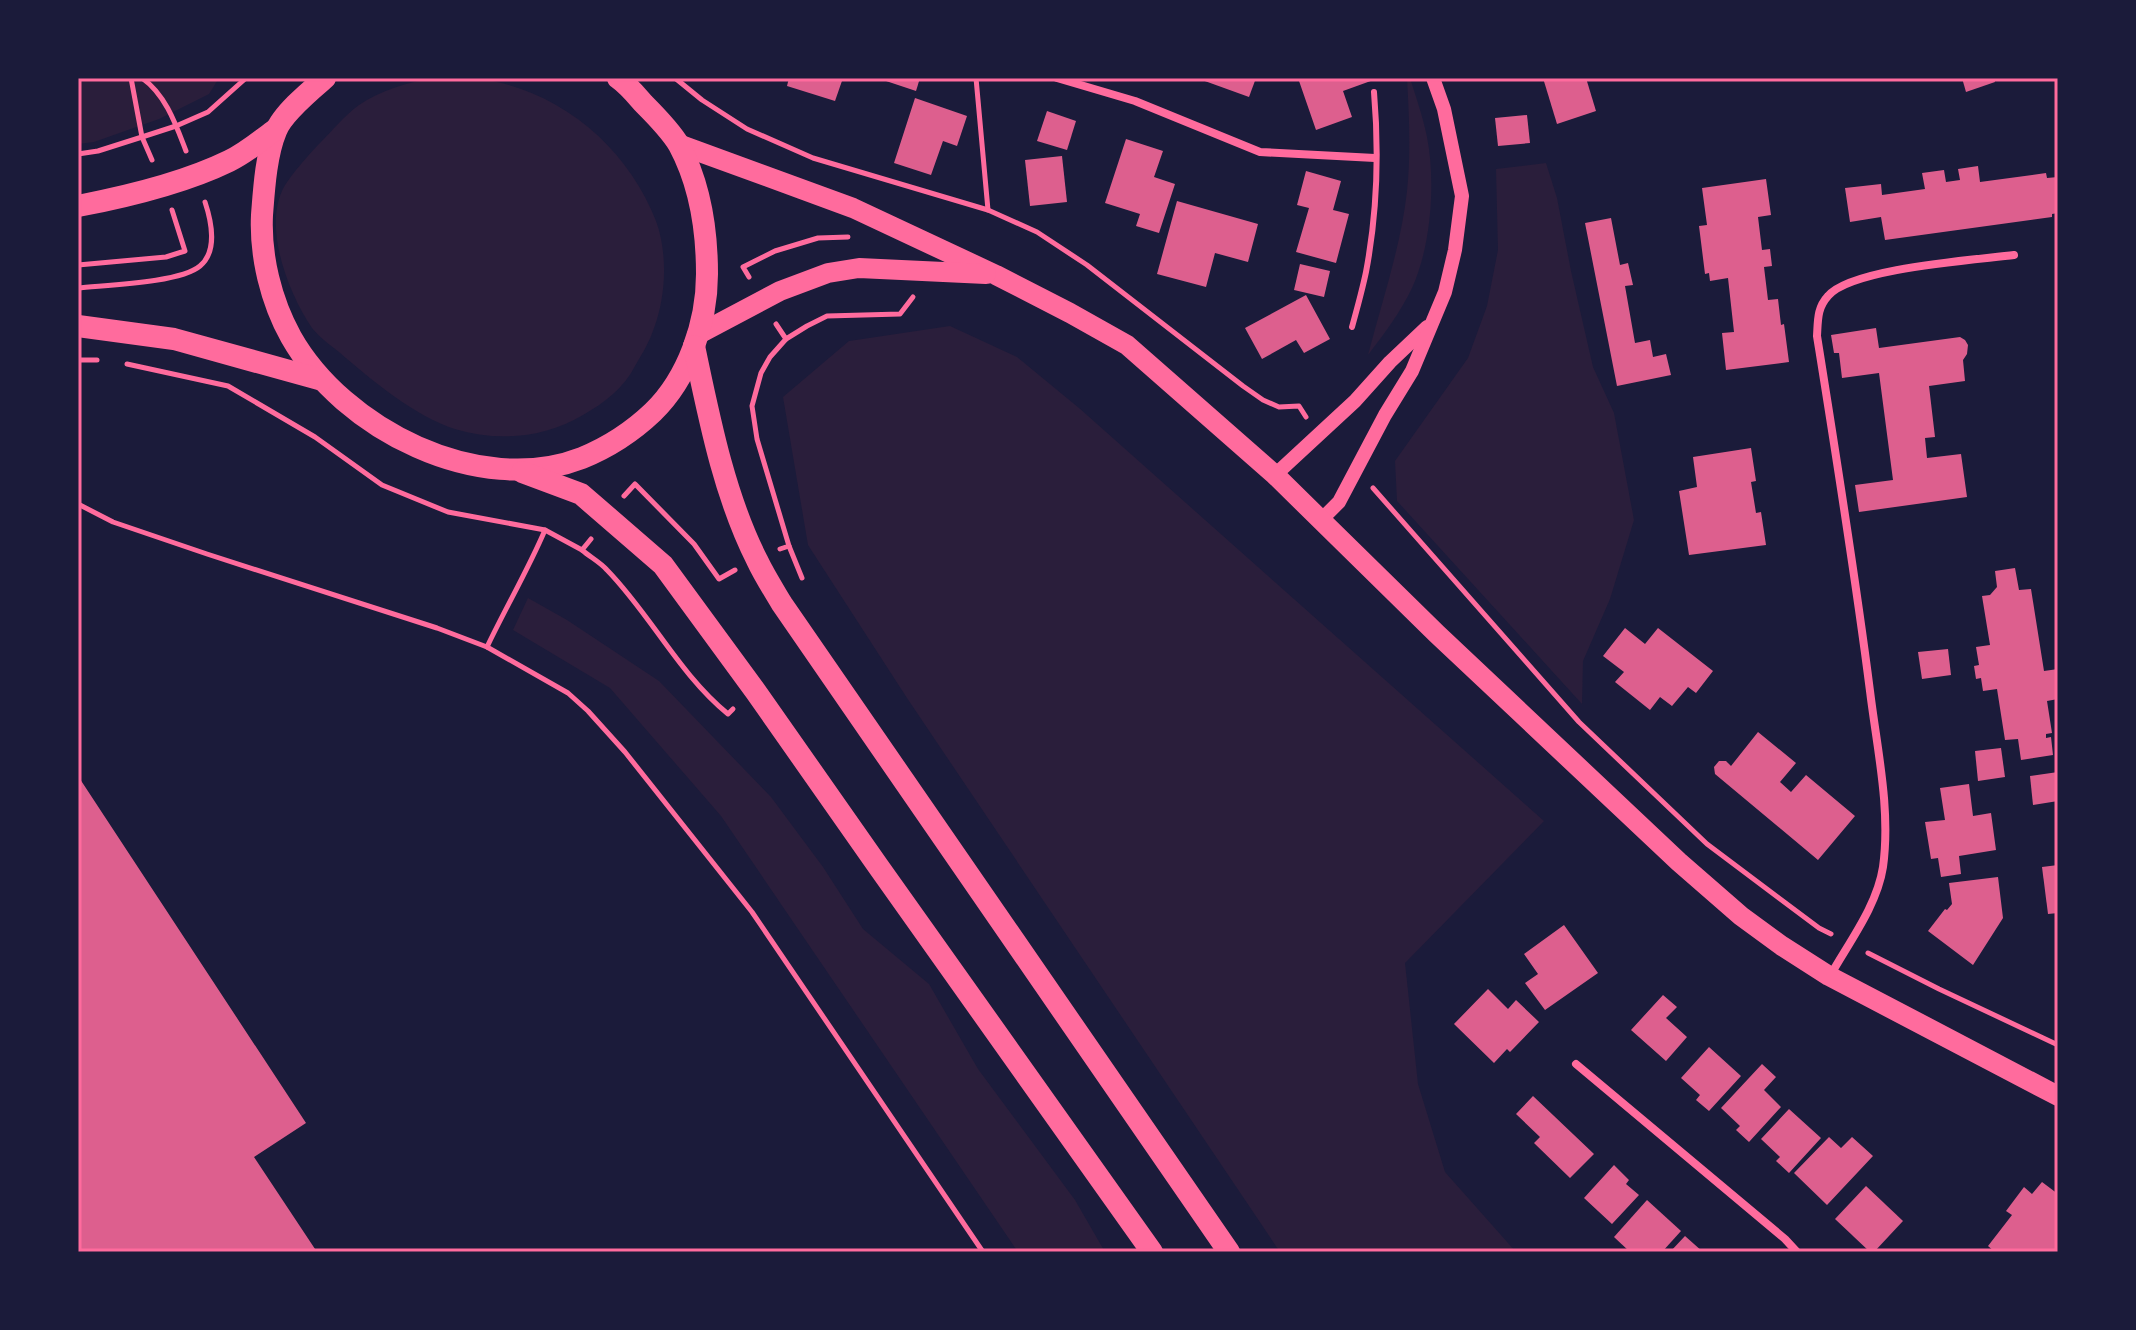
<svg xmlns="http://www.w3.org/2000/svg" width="2136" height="1330" font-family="'Titillium Web',sans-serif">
	<rect width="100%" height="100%" fill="#1b1b3a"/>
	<g fill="#2a1e3b">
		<polygon points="78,78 219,78 209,94 159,119 94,142 78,144"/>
		<path d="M 432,78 C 452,78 473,77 493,81 C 567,96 629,151 656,221 C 668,254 666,296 654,328 C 650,341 642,354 635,366 C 624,388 604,403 583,415 C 545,438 498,442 455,429 C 416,417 370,379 339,352 C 330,345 319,337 312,328 C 289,294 264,231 282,191 C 288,178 310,153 320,143 C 332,131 345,115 359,105 C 381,90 407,83 432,78 Z"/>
		<path d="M 1407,78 L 1410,78 C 1416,97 1423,117 1427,137 C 1436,182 1431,247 1412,288 C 1400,313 1384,334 1368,355 C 1382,301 1401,246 1407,191 C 1411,153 1409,115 1407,78 Z"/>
		<polygon points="1546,163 1557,198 1571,271 1593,367 1614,413 1634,520 1610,599 1583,661 1582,704 1397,501 1395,461 1468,358 1487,306 1498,250 1496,169"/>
		<polygon points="950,326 1017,357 1079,408 1544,821 1405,963 1418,1084 1445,1172 1516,1252 1280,1252 907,698 808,545 783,397 849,341"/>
		<polygon points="528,598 567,620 659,681 771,797 823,867 863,929 929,984 978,1069 1075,1200 1105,1252 1018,1252 721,816 610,688 513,630"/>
	</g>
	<g fill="#dd5f8e">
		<polygon points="789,78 843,78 835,101 787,86"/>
		<polygon points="887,78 920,78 916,91 886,81"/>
		<polygon points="1202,78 1256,78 1249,97 1202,80"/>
		<polygon points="1298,78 1379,78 1343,91 1352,117 1316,130"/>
		<polygon points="1543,78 1586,78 1596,111 1557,124"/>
		<polygon points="1962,78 1994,78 1995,82 1966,92"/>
		<polygon points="915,98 967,116 957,146 943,141 931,175 894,163"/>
		<polygon points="1047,111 1076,121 1067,150 1037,141"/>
		<polygon points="1527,115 1530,143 1498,146 1495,118"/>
		<polygon points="1126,139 1163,151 1154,177 1175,184 1159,233 1136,226 1140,214 1105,203"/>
		<polygon points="1062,156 1067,202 1030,206 1025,160"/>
		<polygon points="1978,166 1980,182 2046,173 2047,178 2058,177 2058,213 2052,214 2052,217 1885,240 1881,217 1850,222 1845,188 1881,184 1882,195 1925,189 1922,173 1944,170 1946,182 1960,180 1958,169"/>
		<polygon points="1306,171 1341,181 1333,210 1349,214 1336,263 1296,252 1309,208 1297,205"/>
		<polygon points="1766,179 1771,215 1758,217 1762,250 1770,249 1772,266 1764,267 1768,300 1778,299 1781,325 1784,324 1789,362 1726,370 1722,333 1734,332 1728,278 1710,281 1709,273 1705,274 1699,226 1707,225 1702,188"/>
		<polygon points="1177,201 1258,224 1248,262 1215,253 1206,287 1157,274"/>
		<polygon points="1611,218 1620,265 1628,263 1633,285 1625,286 1635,343 1650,340 1653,357 1666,354 1671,375 1617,386 1585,223"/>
		<polygon points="1300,264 1330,271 1324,297 1294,290"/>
		<polygon points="1306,295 1330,339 1304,353 1296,340 1262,359 1245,328"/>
		<polygon points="1876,328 1879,348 1960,337 1965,340 1968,345 1967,354 1963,360 1965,381 1929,386 1935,437 1925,438 1927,458 1961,454 1967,497 1859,512 1855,485 1893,480 1879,373 1842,378 1839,353 1834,353 1831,335"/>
		<polygon points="1751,448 1756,481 1751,482 1756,513 1761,512 1766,545 1689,555 1679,491 1697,487 1693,457"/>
		<polygon points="2015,568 2019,590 2031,589 2044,671 2058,669 2058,699 2047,701 2052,733 2046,734 2046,738 2051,737 2053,755 2021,760 2018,739 2005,740 1997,689 1983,691 1981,678 1976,679 1974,666 1979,665 1976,647 1990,645 1982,596 1990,595 1997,587 1995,571"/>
		<polygon points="1625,628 1645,644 1658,628 1713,671 1696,693 1688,687 1672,706 1660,697 1650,710 1615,682 1624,672 1603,656"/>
		<polygon points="1948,649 1951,675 1922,679 1918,652"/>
		<polygon points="1758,732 1796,763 1780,782 1791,792 1806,775 1855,816 1818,860 1715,774 1714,767 1719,761 1726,761 1731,766"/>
		<polygon points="2001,748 2005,777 1978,781 1975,751"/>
		<polygon points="2058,772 2058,801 2033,805 2030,776"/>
		<polygon points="78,776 306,1123 254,1157 317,1252 78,1252"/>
		<polygon points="1969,784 1973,816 1991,813 1996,850 1959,856 1961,874 1941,877 1938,858 1931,859 1925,822 1945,820 1940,788"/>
		<polygon points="2058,865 2058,913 2048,914 2042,867"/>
		<polygon points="1998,877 2003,918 1973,965 1928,931 1945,909 1947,910 1952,904 1949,883"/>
		<polygon points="1564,925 1598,973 1545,1010 1525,983 1538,974 1524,954"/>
		<polygon points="1488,989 1508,1009 1516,1000 1539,1022 1510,1052 1507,1049 1494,1063 1454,1024"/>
		<polygon points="1663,995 1677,1007 1666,1018 1687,1037 1666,1061 1631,1030"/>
		<polygon points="1709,1047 1741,1076 1709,1111 1696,1100 1700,1095 1681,1078"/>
		<polygon points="1762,1064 1776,1077 1764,1090 1781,1107 1749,1142 1736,1130 1740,1126 1721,1108"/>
		<polygon points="1533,1096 1594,1154 1570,1178 1534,1143 1540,1137 1516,1114"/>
		<polygon points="1789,1109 1821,1138 1789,1173 1776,1161 1780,1157 1761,1139"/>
		<polygon points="1829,1137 1841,1148 1852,1137 1873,1156 1827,1205 1794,1173"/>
		<polygon points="1614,1165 1629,1180 1626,1184 1639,1195 1612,1224 1584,1198"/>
		<polygon points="2042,1182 2058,1194 2058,1233 2056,1235 2058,1237 2058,1250 2057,1252 1995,1252 1988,1246 2012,1215 2006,1211 2024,1187 2032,1194"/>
		<polygon points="1866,1186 1903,1221 1874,1252 1870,1252 1835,1219"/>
		<polygon points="1647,1200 1681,1231 1662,1252 1630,1252 1614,1237"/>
		<polygon points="1685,1236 1703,1252 1670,1252"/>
	</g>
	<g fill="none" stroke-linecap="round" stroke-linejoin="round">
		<g stroke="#ff6b9d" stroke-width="5">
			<polyline points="131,78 142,137 152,160"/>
			<path d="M 142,78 C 166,95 176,125 186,151"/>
			<polyline points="675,78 702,100 747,129 813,158 988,210 1037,232 1087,265 1243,386 1263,400 1279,407 1299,406 1306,417"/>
			<polyline points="976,78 988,210"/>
			<polyline points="78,154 98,151 142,137 176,126 208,112 246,78"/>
			<polyline points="78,265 166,257 185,251 172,210"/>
			<polyline points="749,277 743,267 775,251 818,238 848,237"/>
			<path d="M 78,288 C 105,285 180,283 200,266 C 218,251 211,220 205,202"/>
			<polyline points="776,324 786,339 770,357 761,373 752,406 757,439 789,546 780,549"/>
			<polyline points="786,339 807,326 827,316 900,314 913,297"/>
			<polyline points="78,360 97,360"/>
			<polyline points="127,364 228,386 315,437 382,485 448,512 545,530 582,550 591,539"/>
			<polyline points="1373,488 1579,722 1707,844 1819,928 1831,934"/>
			<polyline points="624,496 635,484 694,544 719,579 735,570"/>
			<polyline points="78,504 113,522 207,554 437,628 487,647 568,693 588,711 625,752 752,912 983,1252"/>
			<polyline points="789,546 802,578"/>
			<path d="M 582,550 C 590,557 600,562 607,570 C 651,615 679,674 728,714 L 733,709"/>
			<path d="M 487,647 C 506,607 528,570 545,530"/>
			<polyline points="1868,953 1939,989 2058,1045"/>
		</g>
		<path stroke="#ff6b9d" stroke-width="6" d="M 1352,327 C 1357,309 1362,291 1366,272 C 1377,214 1379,151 1374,92"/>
		<g stroke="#ff6b9d" stroke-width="8">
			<polyline points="1057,78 1135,101 1260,152 1375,158"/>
			<path d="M 1830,976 C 1849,942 1877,906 1883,867 C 1891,809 1877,749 1870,691 C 1855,573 1836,455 1817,336 C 1818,320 1817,308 1828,296 C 1851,268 1975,260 2014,255"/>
			<polyline points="1576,1064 1785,1239 1797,1252"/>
		</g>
		<g stroke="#ff6b9d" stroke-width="14">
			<polyline points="1275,475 1355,401 1390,362 1427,327"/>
			<polyline points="1321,520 1339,502 1385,415 1412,371 1445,292 1455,250 1462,196 1444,109 1433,78"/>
		</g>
		<g stroke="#ff6b9d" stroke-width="20">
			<polyline points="678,144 853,208 996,275 1070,313 1127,345 1275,475 1437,634 1679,862 1741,916 1782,946 1829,976 2058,1096"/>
			<polyline points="697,335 780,291 828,273 859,268 986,274"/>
		</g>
		<g stroke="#ff6b9d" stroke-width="22">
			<path d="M 325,78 C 311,90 282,114 276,131 C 266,155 264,189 262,215 C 260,256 271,301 291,337 C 343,429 479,498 582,458 C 609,447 632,432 653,412 C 688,378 707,323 707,274 C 707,231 700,184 679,145 C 670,130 656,116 644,104 C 636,95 628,85 618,78"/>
			<path d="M 78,206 C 125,197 186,182 229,161 C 246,153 261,140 276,129"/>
			<polyline points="78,326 174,339 322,380"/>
			<path d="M 694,346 C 709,417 724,495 757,560 C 764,575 773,589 782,604 L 1229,1252"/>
			<polyline points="522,472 581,494 663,565 756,692 878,866 1152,1252"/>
		</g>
	</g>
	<rect width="2136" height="1330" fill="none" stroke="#1b1b3a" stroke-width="160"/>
	<rect x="80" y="80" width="1976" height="1170" fill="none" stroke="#ff6b9d" stroke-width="3"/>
</svg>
